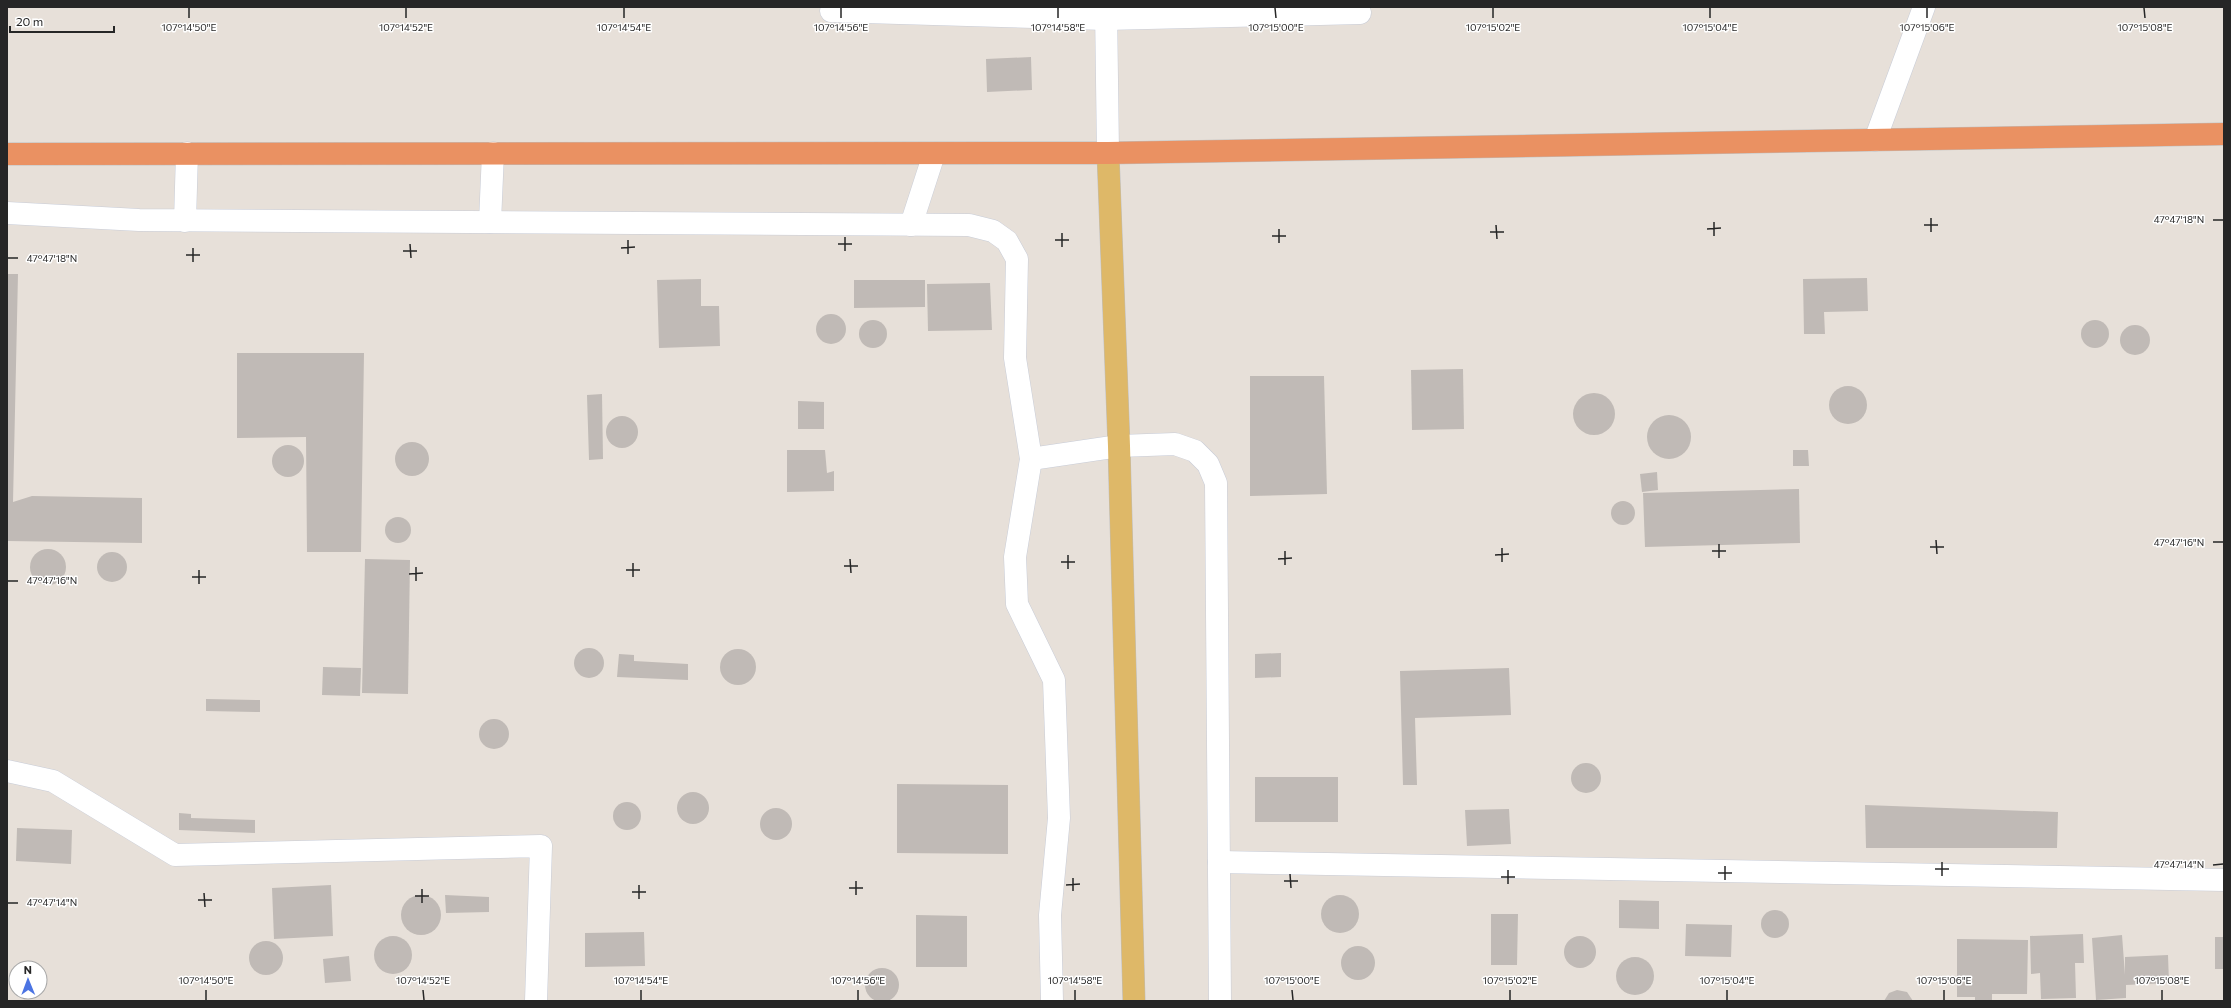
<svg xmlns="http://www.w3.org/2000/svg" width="2231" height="1008" font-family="Commissioner,sans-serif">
	<rect width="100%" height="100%" fill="#e7e0d9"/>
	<g fill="#c0bab6">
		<polygon points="1031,57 1032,90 987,92 986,59"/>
		<polygon points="7,274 18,274 13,502 32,496 142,498 142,543 7,541"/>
		<polygon points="1867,278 1868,311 1824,312 1825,334 1804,334 1803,279"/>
		<polygon points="701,279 701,306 719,306 720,346 659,348 657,280"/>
		<polygon points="854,280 925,280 925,307 854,308"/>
		<polygon points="990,283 992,330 928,331 927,284"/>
		<circle cx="831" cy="329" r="15"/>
		<circle cx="2095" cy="334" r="14"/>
		<circle cx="873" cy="334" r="14"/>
		<circle cx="2135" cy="340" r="15"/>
		<polygon points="237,353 364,353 361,552 307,552 306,437 237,438"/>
		<polygon points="1463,369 1464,429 1412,430 1411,370"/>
		<polygon points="1250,376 1324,376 1327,494 1250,496"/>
		<circle cx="1848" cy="405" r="19"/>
		<circle cx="1594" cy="414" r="21"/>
		<polygon points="602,394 603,459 589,460 587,395"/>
		<polygon points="798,401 824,402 824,429 798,429"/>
		<circle cx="1669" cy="437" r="22"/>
		<circle cx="622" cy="432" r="16"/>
		<circle cx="412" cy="459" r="17"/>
		<circle cx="288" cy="461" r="16"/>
		<polygon points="787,450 825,450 827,473 834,471 834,491 787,492"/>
		<polygon points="1793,450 1808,450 1809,466 1793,466"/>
		<polygon points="1657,472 1658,490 1642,492 1640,474"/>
		<polygon points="1799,489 1800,543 1645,547 1643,493"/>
		<circle cx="1623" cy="513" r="12"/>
		<circle cx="398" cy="530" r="13"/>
		<circle cx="48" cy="567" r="18"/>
		<circle cx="112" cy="567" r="15"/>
		<polygon points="365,559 410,560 408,694 362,693"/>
		<circle cx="589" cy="663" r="15"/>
		<circle cx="738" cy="667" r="18"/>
		<polygon points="1281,653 1281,677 1255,678 1255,654"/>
		<polygon points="619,654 634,655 634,661 688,664 688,680 617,677"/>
		<polygon points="323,667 361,668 360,696 322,695"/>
		<polygon points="1509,668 1511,715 1415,718 1417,785 1403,785 1400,671"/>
		<polygon points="206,699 260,700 260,712 206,711"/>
		<circle cx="494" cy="734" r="15"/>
		<circle cx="1586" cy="778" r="15"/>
		<rect x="1255" y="777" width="83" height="45"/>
		<polygon points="897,784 1008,785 1008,854 897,853"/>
		<circle cx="693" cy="808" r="16"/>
		<circle cx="627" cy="816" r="14"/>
		<polygon points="1865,805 2058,812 2057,848 1866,848"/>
		<circle cx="776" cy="824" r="16"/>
		<polygon points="1509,809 1511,844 1467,846 1465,810"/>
		<polygon points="179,813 191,814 191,818 255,820 255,833 179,830"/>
		<polygon points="17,828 72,830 71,864 16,861"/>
		<polygon points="331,885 333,936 274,939 272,888"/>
		<circle cx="421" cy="915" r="20"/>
		<polygon points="445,895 489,897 489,912 446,913"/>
		<circle cx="1340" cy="914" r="19"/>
		<polygon points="1619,900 1659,901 1659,929 1619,928"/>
		<circle cx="1775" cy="924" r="14"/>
		<polygon points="1491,914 1518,914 1517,965 1491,965"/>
		<polygon points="916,915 967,916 967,967 916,967"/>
		<polygon points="1686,924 1732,925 1731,957 1685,956"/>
		<polygon points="644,932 645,966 585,967 585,933"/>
		<polygon points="2083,934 2084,963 2075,963 2076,998 2041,999 2040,973 2031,974 2030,936"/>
		<polygon points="2122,935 2125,975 2125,957 2168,955 2169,983 2126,985 2126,998 2096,1000 2092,938"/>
		<circle cx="393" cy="955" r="19"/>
		<circle cx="1580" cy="952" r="16"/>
		<rect x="2215" y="937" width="9" height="32"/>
		<polygon points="1957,939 2028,940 2027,994 1992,994 1992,1001 1975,1001 1975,997 1957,997"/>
		<circle cx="266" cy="958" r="17"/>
		<circle cx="1358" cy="963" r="17"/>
		<polygon points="349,956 351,981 325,983 323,959"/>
		<circle cx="1635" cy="976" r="19"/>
		<circle cx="882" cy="985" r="17"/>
		<polygon points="1897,990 1907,992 1913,1001 1884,1001 1889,993"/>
	</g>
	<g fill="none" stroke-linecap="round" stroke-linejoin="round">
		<g stroke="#c8ccd7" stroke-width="23">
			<g id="minor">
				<polyline points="1106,7 1108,153"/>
				<polyline points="831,11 1106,19 1360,13"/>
				<polyline points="1875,140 1924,7"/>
				<polyline points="7,213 139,220 969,225 993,231 1007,241 1017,259 1015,358 1031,459 1015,557 1017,604 1054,680 1059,818 1050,915 1052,1001"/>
				<polyline points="185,221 187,153"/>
				<polyline points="490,222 493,153"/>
				<polyline points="911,225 934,154"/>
				<polyline points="1031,459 1119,446 1175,444 1195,451 1208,464 1216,483 1220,1001"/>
				<polyline points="7,771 53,781 175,855 541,846 536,1001"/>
				<polyline points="1219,862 2224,880"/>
			</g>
		</g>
		<g stroke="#bebebe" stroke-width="23">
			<polyline id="major" points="1108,153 1119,446 1134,1001"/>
		</g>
		<g stroke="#bebebe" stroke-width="23">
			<polyline id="highway" points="7,154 1108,153 2224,134"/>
		</g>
		<use href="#minor" stroke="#fff" stroke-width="22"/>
		<use href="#major" stroke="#deb868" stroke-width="22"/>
		<use href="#highway" stroke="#ea9162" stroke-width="22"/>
	</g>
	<path fill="none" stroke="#262626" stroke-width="1.5" d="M 189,8 L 189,18M 406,8 L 406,18M 624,8 L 624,18M 841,8 L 841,18M 1058,8 L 1058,18M 1275,8 L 1276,18M 1493,8 L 1493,18M 1710,8 L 1710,18M 1927,8 L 1927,18M 2144,8 L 2145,18M 1931,218 L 1931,232M 2213,220 L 2223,220M 1714,222 L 1714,236M 1496,225 L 1497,239M 1924,225 L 1938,225M 1279,229 L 1279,243M 1707,229 L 1721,228M 1490,232 L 1504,232M 1062,233 L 1062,247M 1272,236 L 1286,236M 845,237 L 845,251M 628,240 L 628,254M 1055,240 L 1069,240M 410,244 L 411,258M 838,244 L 852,244M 193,248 L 193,262M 621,248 L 635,247M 403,251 L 417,251M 186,255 L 200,255M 8,258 L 18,258M 1936,540 L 1937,554M 2213,542 L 2223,542M 1719,544 L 1719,558M 1930,547 L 1944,547M 1502,548 L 1502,562M 1285,551 L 1285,565M 1712,551 L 1726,551M 1068,555 L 1068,569M 1495,555 L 1509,554M 850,559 L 851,573M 1278,559 L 1292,558M 1061,562 L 1075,562M 633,563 L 633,577M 844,566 L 858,566M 416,567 L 416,581M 199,570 L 199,584M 626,570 L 640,570M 409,574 L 423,573M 192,577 L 206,577M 8,581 L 18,581M 1942,862 L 1942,876M 2213,865 L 2223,864M 1725,866 L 1725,880M 1935,869 L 1949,869M 1508,870 L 1508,884M 1718,873 L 1732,873M 1290,874 L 1291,888M 1501,877 L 1515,877M 1073,878 L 1073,891M 856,881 L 856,895M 1284,881 L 1298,881M 639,885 L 639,899M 1066,885 L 1080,884M 849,888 L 863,888M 422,889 L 422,903M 632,892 L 646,892M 204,893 L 205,907M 415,896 L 429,896M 198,900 L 212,900M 8,903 L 18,903M 206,990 L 206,1000M 423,990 L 424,1000M 641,990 L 641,1000M 858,990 L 858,1000M 1075,990 L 1075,1000M 1292,990 L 1293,1000M 1510,990 L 1510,1000M 1727,990 L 1727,1000M 1944,990 L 1944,1000M 2162,990 L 2162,1000"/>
	<g font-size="10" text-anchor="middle" fill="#262626" stroke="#fff" stroke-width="3" stroke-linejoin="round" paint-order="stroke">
		<text x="189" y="31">107°14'50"E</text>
		<text x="406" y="31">107°14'52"E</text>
		<text x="624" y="31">107°14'54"E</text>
		<text x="841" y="31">107°14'56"E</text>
		<text x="1058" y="31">107°14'58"E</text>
		<text x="1276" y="31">107°15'00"E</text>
		<text x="1493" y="31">107°15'02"E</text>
		<text x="1710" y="31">107°15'04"E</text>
		<text x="1927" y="31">107°15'06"E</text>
		<text x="2145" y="31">107°15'08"E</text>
		<text x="2179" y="223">47°47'18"N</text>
		<text x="52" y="262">47°47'18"N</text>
		<text x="2179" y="546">47°47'16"N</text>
		<text x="52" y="584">47°47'16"N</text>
		<text x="2179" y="868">47°47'14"N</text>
		<text x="52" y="906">47°47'14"N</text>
		<text x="206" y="984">107°14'50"E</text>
		<text x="423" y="984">107°14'52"E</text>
		<text x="641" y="984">107°14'54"E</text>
		<text x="858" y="984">107°14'56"E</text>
		<text x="1075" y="984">107°14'58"E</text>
		<text x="1292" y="984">107°15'00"E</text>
		<text x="1510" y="984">107°15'02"E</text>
		<text x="1727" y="984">107°15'04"E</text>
		<text x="1944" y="984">107°15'06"E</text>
		<text x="2162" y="984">107°15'08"E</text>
	</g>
	<rect width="2231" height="1008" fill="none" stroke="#262626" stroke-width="16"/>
	<g transform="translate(28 980) rotate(359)"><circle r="19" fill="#ffffff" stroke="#a8a8a8"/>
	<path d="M0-3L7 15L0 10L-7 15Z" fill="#4b74e3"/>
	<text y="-6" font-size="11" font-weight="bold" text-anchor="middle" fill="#262626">N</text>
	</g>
	<path d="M10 26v6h104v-6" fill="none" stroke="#262626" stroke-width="2"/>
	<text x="16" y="26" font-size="12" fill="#262626" stroke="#ffffff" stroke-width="3" paint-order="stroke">20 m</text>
</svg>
